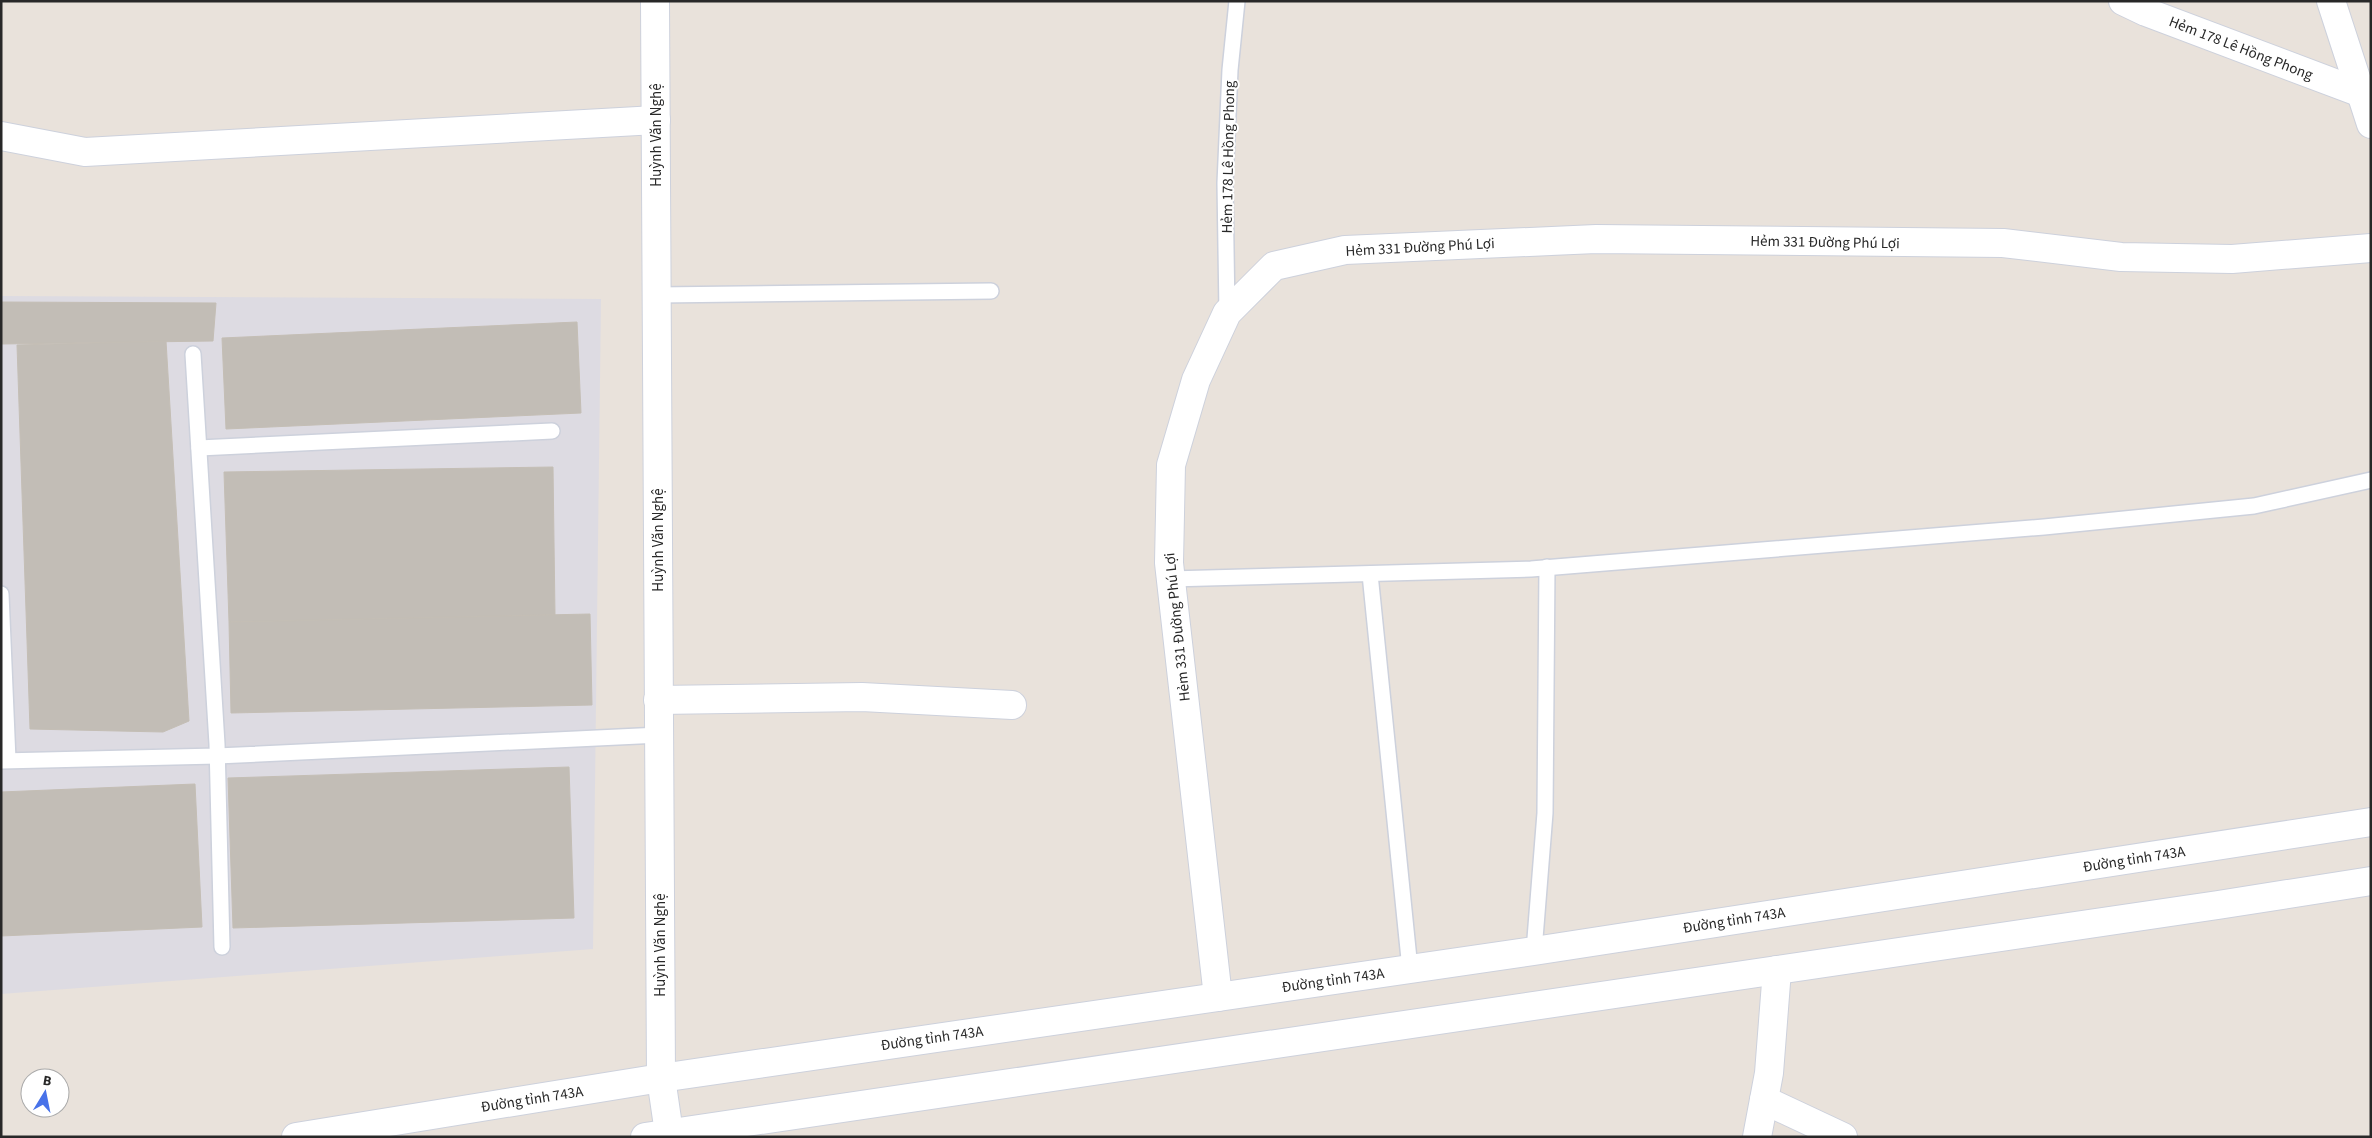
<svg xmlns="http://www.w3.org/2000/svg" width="2372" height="1138" font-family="'Source Sans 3',sans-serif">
	<rect width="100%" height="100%" fill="#e9e2db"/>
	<polygon fill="#dddbe2" points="1,296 601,299 593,949 1,994"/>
	<g fill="#c2bdb6" stroke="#c4beb5">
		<polygon points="1,302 216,303 213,341 1,344"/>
		<polygon points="577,322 581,413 226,429 222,338"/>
		<polygon points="166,341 189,721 163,732 30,729 17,345"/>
		<polygon points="553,467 555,615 229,622 224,472"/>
		<polygon points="590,614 592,705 231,713 229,622"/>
		<polygon points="569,767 574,918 233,928 228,778"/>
		<polygon points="195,784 202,927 1,936 1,792"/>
	</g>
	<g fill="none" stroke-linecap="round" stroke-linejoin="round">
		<g stroke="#cdd1dc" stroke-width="18">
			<g id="service">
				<polyline points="657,295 991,291"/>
				<polyline points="1227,313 1225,183 1230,70 1237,1"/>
				<polyline points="193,354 217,744 222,947"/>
				<polyline points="199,448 552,431"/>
				<polyline points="1370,574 1410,969"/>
				<polyline points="1170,579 1531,569 2044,527 2254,506 2371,480"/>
				<polyline points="1,594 8,760"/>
				<polyline points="1,761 217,756 660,735"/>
				<polyline points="1534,951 1545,813 1547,567"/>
			</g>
		</g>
		<g stroke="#cdd1dc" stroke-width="30">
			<g id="minor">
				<polyline points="655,1 661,1078 669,1133"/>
				<polyline points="2123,1 2146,12 2361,93"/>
				<polyline points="1,136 85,152 656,120"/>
				<polyline points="658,700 862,697 1012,705"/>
				<polyline points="1218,997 1169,563 1171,465 1196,380 1227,313 1274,266 1345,250 1596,239 2003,243 2121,257 2232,259 2371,248"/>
				<polyline points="1764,1100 1843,1137"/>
				<polyline points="1757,1137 1769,1073 1777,970"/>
			</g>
		</g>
		<g stroke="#cdd1dc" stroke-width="30">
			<polyline id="tertiary" points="2331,1 2371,124"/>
		</g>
		<g stroke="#cdd1dc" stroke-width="30">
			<g id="secondary">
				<polyline points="296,1137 661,1078 1534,951 2371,822"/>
				<polyline points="645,1137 2218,905 2371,881"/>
			</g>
		</g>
		<use href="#service" stroke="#fff" stroke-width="15"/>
		<use href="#minor" stroke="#fff" stroke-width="28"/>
		<use href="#tertiary" stroke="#fff" stroke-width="28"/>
		<use href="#secondary" stroke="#fff" stroke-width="28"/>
	</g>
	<g text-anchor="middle" stroke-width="4" stroke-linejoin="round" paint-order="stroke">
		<g font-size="15" fill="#282828" stroke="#fff">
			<text transform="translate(2241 48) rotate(21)" y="5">Hẻm 178 Lê Hồng Phong</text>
			<text transform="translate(656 135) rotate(-90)" y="5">Huỳnh Văn Nghệ</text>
			<text transform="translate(1228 157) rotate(-89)" y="5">Hẻm 178 Lê Hồng Phong</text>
			<text transform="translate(1825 242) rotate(1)" y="5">Hẻm 331 Đường Phú Lợi</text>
			<text transform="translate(1420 247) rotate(-3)" y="5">Hẻm 331 Đường Phú Lợi</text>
			<text transform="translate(658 540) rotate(-90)" y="5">Huỳnh Văn Nghệ</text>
			<text transform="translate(1177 627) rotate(-96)" y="5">Hẻm 331 Đường Phú Lợi</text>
			<text transform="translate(2134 859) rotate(-9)" y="5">Đường tỉnh 743A</text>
			<text transform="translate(1734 920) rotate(-9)" y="5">Đường tỉnh 743A</text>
			<text transform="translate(660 945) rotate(-90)" y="5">Huỳnh Văn Nghệ</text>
			<text transform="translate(1333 980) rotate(-8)" y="5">Đường tỉnh 743A</text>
			<text transform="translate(932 1038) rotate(-8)" y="5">Đường tỉnh 743A</text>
			<text transform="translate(532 1099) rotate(-9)" y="5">Đường tỉnh 743A</text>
		</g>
	</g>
	<rect width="2372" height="1138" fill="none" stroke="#282828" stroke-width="5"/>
	<g transform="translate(45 1093) rotate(10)"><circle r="24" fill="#ffffff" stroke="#a9a9a9"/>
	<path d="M0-4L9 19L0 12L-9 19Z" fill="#4872e9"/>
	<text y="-8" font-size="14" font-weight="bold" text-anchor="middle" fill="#282828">B</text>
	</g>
</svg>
